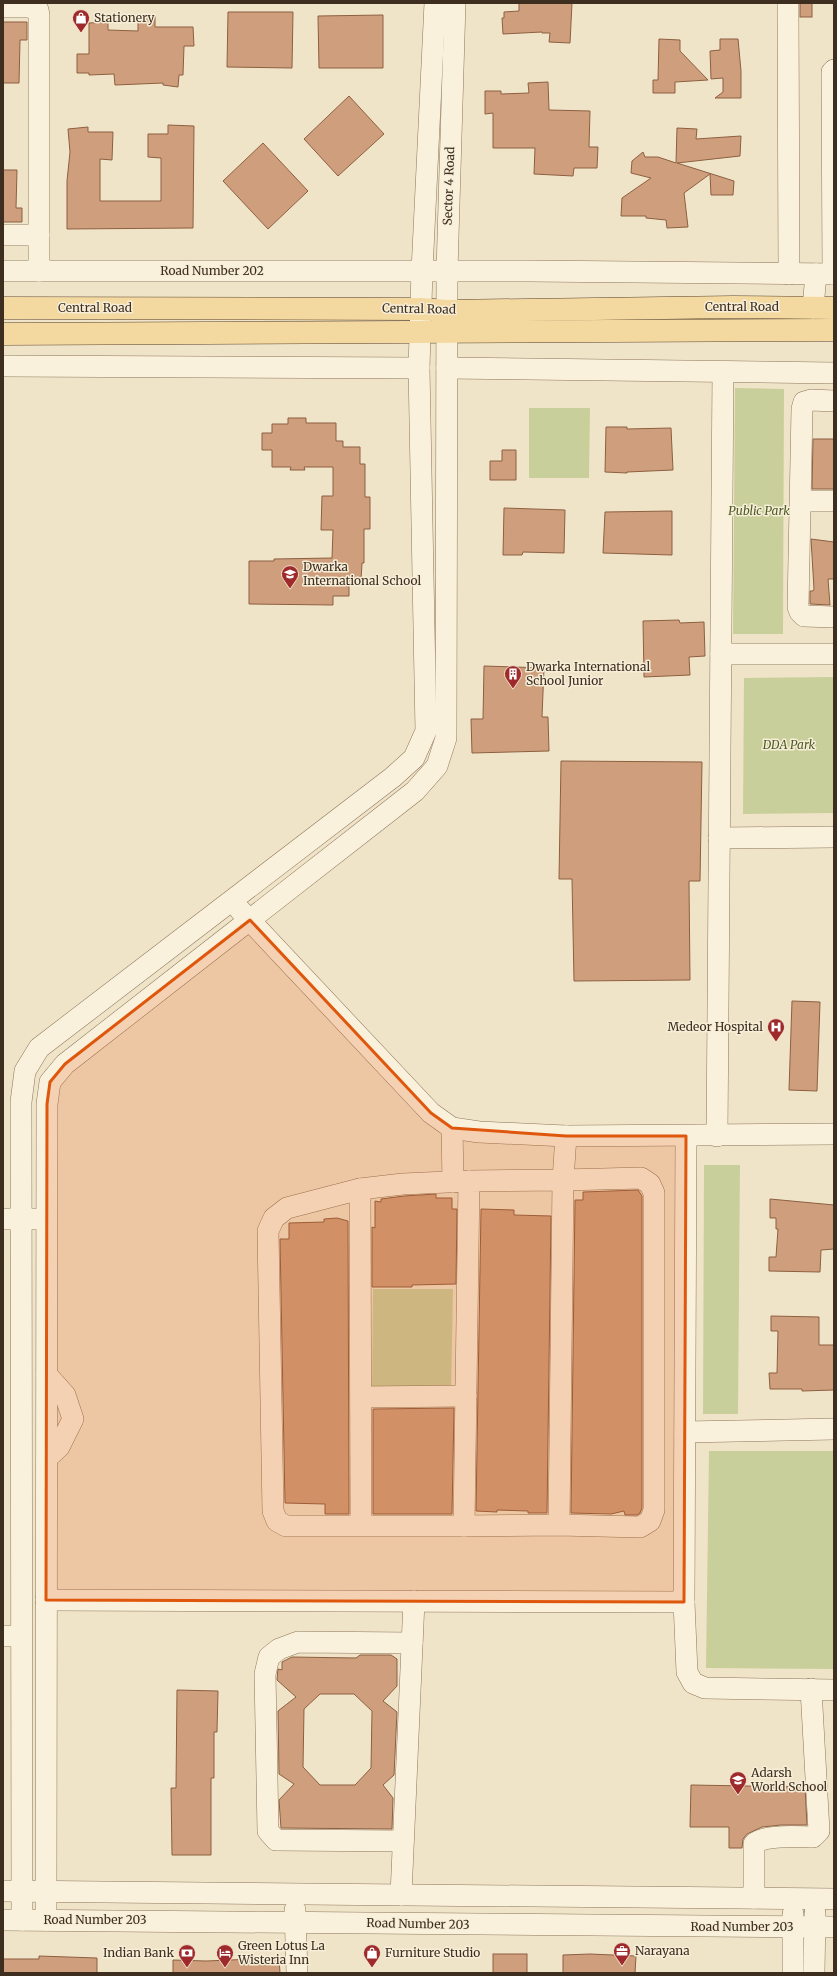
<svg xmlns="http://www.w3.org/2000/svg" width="837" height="1976" font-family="Merriweather,serif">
	<rect width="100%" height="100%" fill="#f0e4c8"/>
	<g fill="#c9cf9b">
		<polygon points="735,388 784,389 783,634 733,634"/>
		<polygon points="529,408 590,408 589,478 529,478"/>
		<polygon points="834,677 834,813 743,814 744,678"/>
		<polygon points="704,1165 740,1165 738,1414 703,1414"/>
		<polygon points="373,1289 453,1289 451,1394 372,1393"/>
		<polygon points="709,1451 834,1451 834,1669 706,1668"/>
	</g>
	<g fill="#cf9f7d" stroke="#8d5f41" fill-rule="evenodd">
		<polygon points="519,3 572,3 570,43 549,42 550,33 542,33 542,32 503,34 502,18 504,18 504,12 519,11"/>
		<rect x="800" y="3" width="12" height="14"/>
		<polygon points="228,12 293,12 292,68 227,67"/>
		<polygon points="383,15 383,68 319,68 318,16"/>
		<polygon points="155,16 155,27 193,27 194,46 184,46 183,75 179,75 178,87 163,85 163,83 115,85 114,74 89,75 89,73 77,73 77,54 89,54 89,23 108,22 108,30 138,31 138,17"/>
		<polygon points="3,22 27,22 27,40 20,40 19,83 3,83"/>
		<polygon points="659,39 680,40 680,51 708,80 675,82 675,93 653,93 653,80 658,80"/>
		<polygon points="720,39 738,39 741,71 741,98 715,98 723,92 723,78 711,79 710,51 720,50"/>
		<polygon points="548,82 549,110 590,111 589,147 598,147 597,168 574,168 573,176 534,174 535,148 493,148 493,113 485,114 485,91 501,91 501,94 529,93 528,83"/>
		<polygon points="349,96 384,134 338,176 304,139"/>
		<polygon points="168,125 194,126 193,228 67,229 67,181 70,152 68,129 88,127 88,132 113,132 112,160 100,159 100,201 161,201 161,158 148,157 148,134 168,134"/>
		<polygon points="677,128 697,129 696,139 741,136 740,156 677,163 734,181 733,195 711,195 710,174 684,193 688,227 667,228 666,220 646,218 646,216 621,216 622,198 651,178 631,173 632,161 643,152 645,157 658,157 676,163"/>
		<polygon points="263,143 308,191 268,229 223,181"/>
		<polygon points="3,170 17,170 16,208 22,208 22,222 3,222"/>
		<polygon points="288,418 306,418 306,423 336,423 336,441 343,441 343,447 360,447 360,464 365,464 365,497 370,497 370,529 364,529 364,563 362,563 361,580 349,580 349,596 333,596 333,605 249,604 249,561 274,561 274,559 332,558 333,530 321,530 322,496 333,496 333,467 304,467 305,470 290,470 291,467 272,467 272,450 262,450 262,433 272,433 272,424 288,424"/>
		<polygon points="606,427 627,427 627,429 671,428 673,470 627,472 627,473 605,472"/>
		<polygon points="813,439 834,439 834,489 812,489"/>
		<polygon points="502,450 516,450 516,480 490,480 490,461 502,461"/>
		<polygon points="504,508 565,510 564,553 523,552 522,555 503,555"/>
		<polygon points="672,511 672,555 603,553 605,512"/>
		<polygon points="811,539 834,542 834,579 828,579 830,605 810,604 810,591 813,591 814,589"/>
		<polygon points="679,620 680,623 704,622 705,656 689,657 690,675 644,677 643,621"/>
		<polygon points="484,666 544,668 542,717 548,717 549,751 472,753 471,719 483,719"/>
		<polygon points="561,761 702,762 700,881 689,881 690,980 574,981 572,879 559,879"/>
		<polygon points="792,1001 820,1002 817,1091 789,1090"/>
		<polygon points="638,1190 642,1196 642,1508 640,1513 637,1515 625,1515 624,1511 611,1514 571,1513 575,1200 583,1200 583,1192"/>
		<polygon points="436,1194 436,1198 452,1198 452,1209 457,1209 456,1284 412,1285 412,1287 372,1287 372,1227 375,1228 375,1201 381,1202 381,1199 404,1196"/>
		<polygon points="770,1199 834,1205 834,1249 821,1250 820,1272 769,1271 769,1257 776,1257 778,1229 776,1229 776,1218 770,1218"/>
		<polygon points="481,1209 514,1210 514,1215 551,1216 547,1513 528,1513 528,1511 497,1510 497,1512 476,1511"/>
		<polygon points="337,1218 348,1221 349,1514 325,1514 325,1504 285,1503 280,1239 289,1239 289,1223 324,1222 324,1219"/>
		<polygon points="771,1316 819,1317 819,1345 834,1345 834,1390 802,1391 802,1389 770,1389 769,1373 777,1373 778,1331 771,1331"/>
		<polygon points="454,1408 452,1514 373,1514 373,1409"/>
		<path d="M 360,1655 L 391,1655 L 397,1659 L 397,1686 L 383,1701 L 397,1712 L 394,1775 L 383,1785 L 393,1798 L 392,1829 L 281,1828 L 279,1800 L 294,1784 L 279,1774 L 278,1711 L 296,1697 L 277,1680 L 278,1669 L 282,1670 L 282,1662 L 292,1657 L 356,1658 ZM 320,1694 L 354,1694 L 372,1711 L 371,1768 L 355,1785 L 320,1785 L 303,1767 L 304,1709 Z"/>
		<polygon points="177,1690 218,1691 217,1732 214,1732 214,1778 211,1778 211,1855 172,1855 171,1788 176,1788"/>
		<polygon points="691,1785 805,1787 807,1825 781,1825 762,1827 747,1834 743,1839 742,1848 729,1848 729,1827 690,1827"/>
		<rect x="493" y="1954" width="34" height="19"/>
		<polygon points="590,1954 636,1956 635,1973 563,1973 563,1955"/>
		<polygon points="39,1956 97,1958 97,1973 3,1973 3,1959 39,1959"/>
		<polygon points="279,1958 280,1973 173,1973 173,1960 206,1961"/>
	</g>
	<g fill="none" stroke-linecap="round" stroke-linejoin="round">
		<g stroke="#8d765c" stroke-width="22">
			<g id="minor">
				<polyline points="788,3 789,274"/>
				<polyline points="3,7 29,7 38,10 39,15 39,235 3,235"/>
				<polyline points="3,271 530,271 834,274"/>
				<polyline points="39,271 39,235"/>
				<polyline points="833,274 832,72 834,70"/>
				<polyline points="813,308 816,274"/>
				<polyline points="3,366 419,368"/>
				<polyline points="447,368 834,373"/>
				<polyline points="834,401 811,400 804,402 802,409 798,607 800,612 804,616 834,617"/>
				<polyline points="802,501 834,501"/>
				<polyline points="721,654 834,654"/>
				<polyline points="719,838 834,837"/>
				<polyline points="240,910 431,1113 452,1128 479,1132 566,1136 834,1134"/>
				<polyline points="452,1128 453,1182"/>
				<polyline points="686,1136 684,1602 687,1672 693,1683 705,1688 834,1690"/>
				<polyline points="717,1136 723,372"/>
				<polyline points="360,1189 361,1525"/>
				<polyline points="3,1219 35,1219"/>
				<polyline points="361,1397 466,1396"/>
				<polyline points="685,1432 834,1429"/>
				<polyline points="47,1458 59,1447 73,1419 65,1395 47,1375"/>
				<polyline points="559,1525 563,1180 641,1178 650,1184 654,1193 654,1510 650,1521 640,1527 559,1525 464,1526 469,1181 563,1180 566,1136"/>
				<polyline points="464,1526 286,1526 277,1521 273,1511 268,1231 274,1218 287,1208 360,1189 403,1184 469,1181"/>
				<polyline points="46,1600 684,1602"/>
				<polyline points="3,1636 21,1636"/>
				<polyline points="403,1841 276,1840 268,1831 265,1674 269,1657 279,1649 298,1642 412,1643"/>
				<polyline points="3,1891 834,1899"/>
				<polyline points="401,1895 414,1601"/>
				<path d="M 754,1898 L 754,1844 C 765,1834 798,1837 813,1837 L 819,1831 L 811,1689"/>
				<polyline points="295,1910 297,1973"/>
				<polyline points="3,1920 834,1927"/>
				<polyline points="22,1920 21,1102 25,1071 39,1048 393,777 414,758 426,731 419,368 422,271 435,3"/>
				<polyline points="46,1920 47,1104 50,1082 65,1064 415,791 437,766 446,738 447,271 455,3"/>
				<polyline points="793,1973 793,1914"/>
				<polyline points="814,1973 815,1913"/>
			</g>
		</g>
		<g stroke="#5b4430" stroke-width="23">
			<g id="major">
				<polyline points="3,308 421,309 447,311 733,307 834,308"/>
				<polyline points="3,334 834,330"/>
			</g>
		</g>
		<use href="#minor" stroke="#faf1dc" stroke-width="21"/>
		<use href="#major" stroke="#f3d9a0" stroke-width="22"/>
	</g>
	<path fill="#df570d" fill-opacity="0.2" stroke="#df570d" stroke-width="3" stroke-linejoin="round" d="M 250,920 L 431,1113 L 452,1128 L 566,1136 L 686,1136 L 684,1602 L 46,1600 L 47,1104 L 50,1082 L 65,1064 Z"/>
	<defs>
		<g id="shop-pin" transform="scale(0.9)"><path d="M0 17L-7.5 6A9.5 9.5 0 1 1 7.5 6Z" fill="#9e2a2b" stroke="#f7eed8"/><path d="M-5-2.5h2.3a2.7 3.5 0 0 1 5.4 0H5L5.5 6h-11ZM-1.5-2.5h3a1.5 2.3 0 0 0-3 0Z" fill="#fff"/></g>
		<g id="school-pin" transform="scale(0.9)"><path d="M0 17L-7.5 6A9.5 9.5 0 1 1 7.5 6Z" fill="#9e2a2b" stroke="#f7eed8"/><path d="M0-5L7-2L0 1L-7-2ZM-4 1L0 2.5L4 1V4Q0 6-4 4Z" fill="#fff"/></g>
		<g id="building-pin" transform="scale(0.9)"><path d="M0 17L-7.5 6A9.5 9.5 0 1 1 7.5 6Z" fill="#9e2a2b" stroke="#f7eed8"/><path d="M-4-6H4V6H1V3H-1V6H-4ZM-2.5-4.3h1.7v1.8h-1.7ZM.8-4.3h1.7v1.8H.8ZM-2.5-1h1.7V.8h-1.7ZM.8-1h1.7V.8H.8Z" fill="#fff"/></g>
		<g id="hospital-pin" transform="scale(0.9)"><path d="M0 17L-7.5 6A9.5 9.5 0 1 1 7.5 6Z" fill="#9e2a2b" stroke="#f7eed8"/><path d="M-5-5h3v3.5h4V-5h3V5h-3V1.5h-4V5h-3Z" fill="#fff"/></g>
		<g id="office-pin" transform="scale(0.9)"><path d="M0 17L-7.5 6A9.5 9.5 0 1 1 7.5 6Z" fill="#9e2a2b" stroke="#f7eed8"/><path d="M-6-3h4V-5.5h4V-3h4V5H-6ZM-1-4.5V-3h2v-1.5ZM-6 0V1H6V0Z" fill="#fff"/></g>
		<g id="bank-pin" transform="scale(0.9)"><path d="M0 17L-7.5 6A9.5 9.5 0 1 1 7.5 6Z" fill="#9e2a2b" stroke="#f7eed8"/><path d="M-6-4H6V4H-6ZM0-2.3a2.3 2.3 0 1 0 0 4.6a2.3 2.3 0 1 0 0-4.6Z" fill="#fff"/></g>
		<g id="hotel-pin" transform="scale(0.9)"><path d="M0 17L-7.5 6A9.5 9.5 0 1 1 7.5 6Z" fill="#9e2a2b" stroke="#f7eed8"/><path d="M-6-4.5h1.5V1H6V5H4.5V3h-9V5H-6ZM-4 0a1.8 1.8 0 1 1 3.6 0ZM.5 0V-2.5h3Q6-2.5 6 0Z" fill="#fff"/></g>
	</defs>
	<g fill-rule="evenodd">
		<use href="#shop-pin" x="81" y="18"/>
		<use href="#school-pin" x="290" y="574"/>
		<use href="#building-pin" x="513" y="674"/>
		<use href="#hospital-pin" x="776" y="1027"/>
		<use href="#school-pin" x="738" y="1780"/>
		<use href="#office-pin" x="622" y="1951"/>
		<use href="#bank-pin" x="187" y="1953"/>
		<use href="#hotel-pin" x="225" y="1953"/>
		<use href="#shop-pin" x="372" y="1953"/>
	</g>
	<g text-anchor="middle" stroke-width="3" stroke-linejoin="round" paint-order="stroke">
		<g font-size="12" fill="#3d2e20" stroke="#f7eed8" text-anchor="start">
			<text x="94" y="22">Stationery</text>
			<text x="303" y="571">Dwarka<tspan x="303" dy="14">International School</tspan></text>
			<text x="526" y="671">Dwarka International<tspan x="526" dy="14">School Junior</tspan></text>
			<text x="763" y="1031" text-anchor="end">Medeor Hospital</text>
			<text x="751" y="1777">Adarsh<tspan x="751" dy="14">World School</tspan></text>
			<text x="238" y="1950">Green Lotus La<tspan x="238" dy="14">Wisteria Inn</tspan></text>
			<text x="635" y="1955">Narayana</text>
			<text x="174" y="1957" text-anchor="end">Indian Bank</text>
			<text x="385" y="1957">Furniture Studio</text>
		</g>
		<g font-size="12" fill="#3d2e20" stroke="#f7eed8">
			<text transform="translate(449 186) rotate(-88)" y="4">Sector 4 Road</text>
			<text x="212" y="275">Road Number 202</text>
			<text x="742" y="311">Central Road</text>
			<text x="95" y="312">Central Road</text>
			<text transform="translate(419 309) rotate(1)" y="4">Central Road</text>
			<text x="95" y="1924">Road Number 203</text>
			<text transform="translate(418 1924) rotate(1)" y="4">Road Number 203</text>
			<text x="742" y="1931">Road Number 203</text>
		</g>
		<g font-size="12" font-style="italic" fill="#4d5a26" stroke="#f7eed8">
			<text x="759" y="515">Public Park</text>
			<text x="789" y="749">DDA Park</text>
		</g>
	</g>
	<rect width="837" height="1976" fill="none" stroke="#3d2e20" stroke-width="8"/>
</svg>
